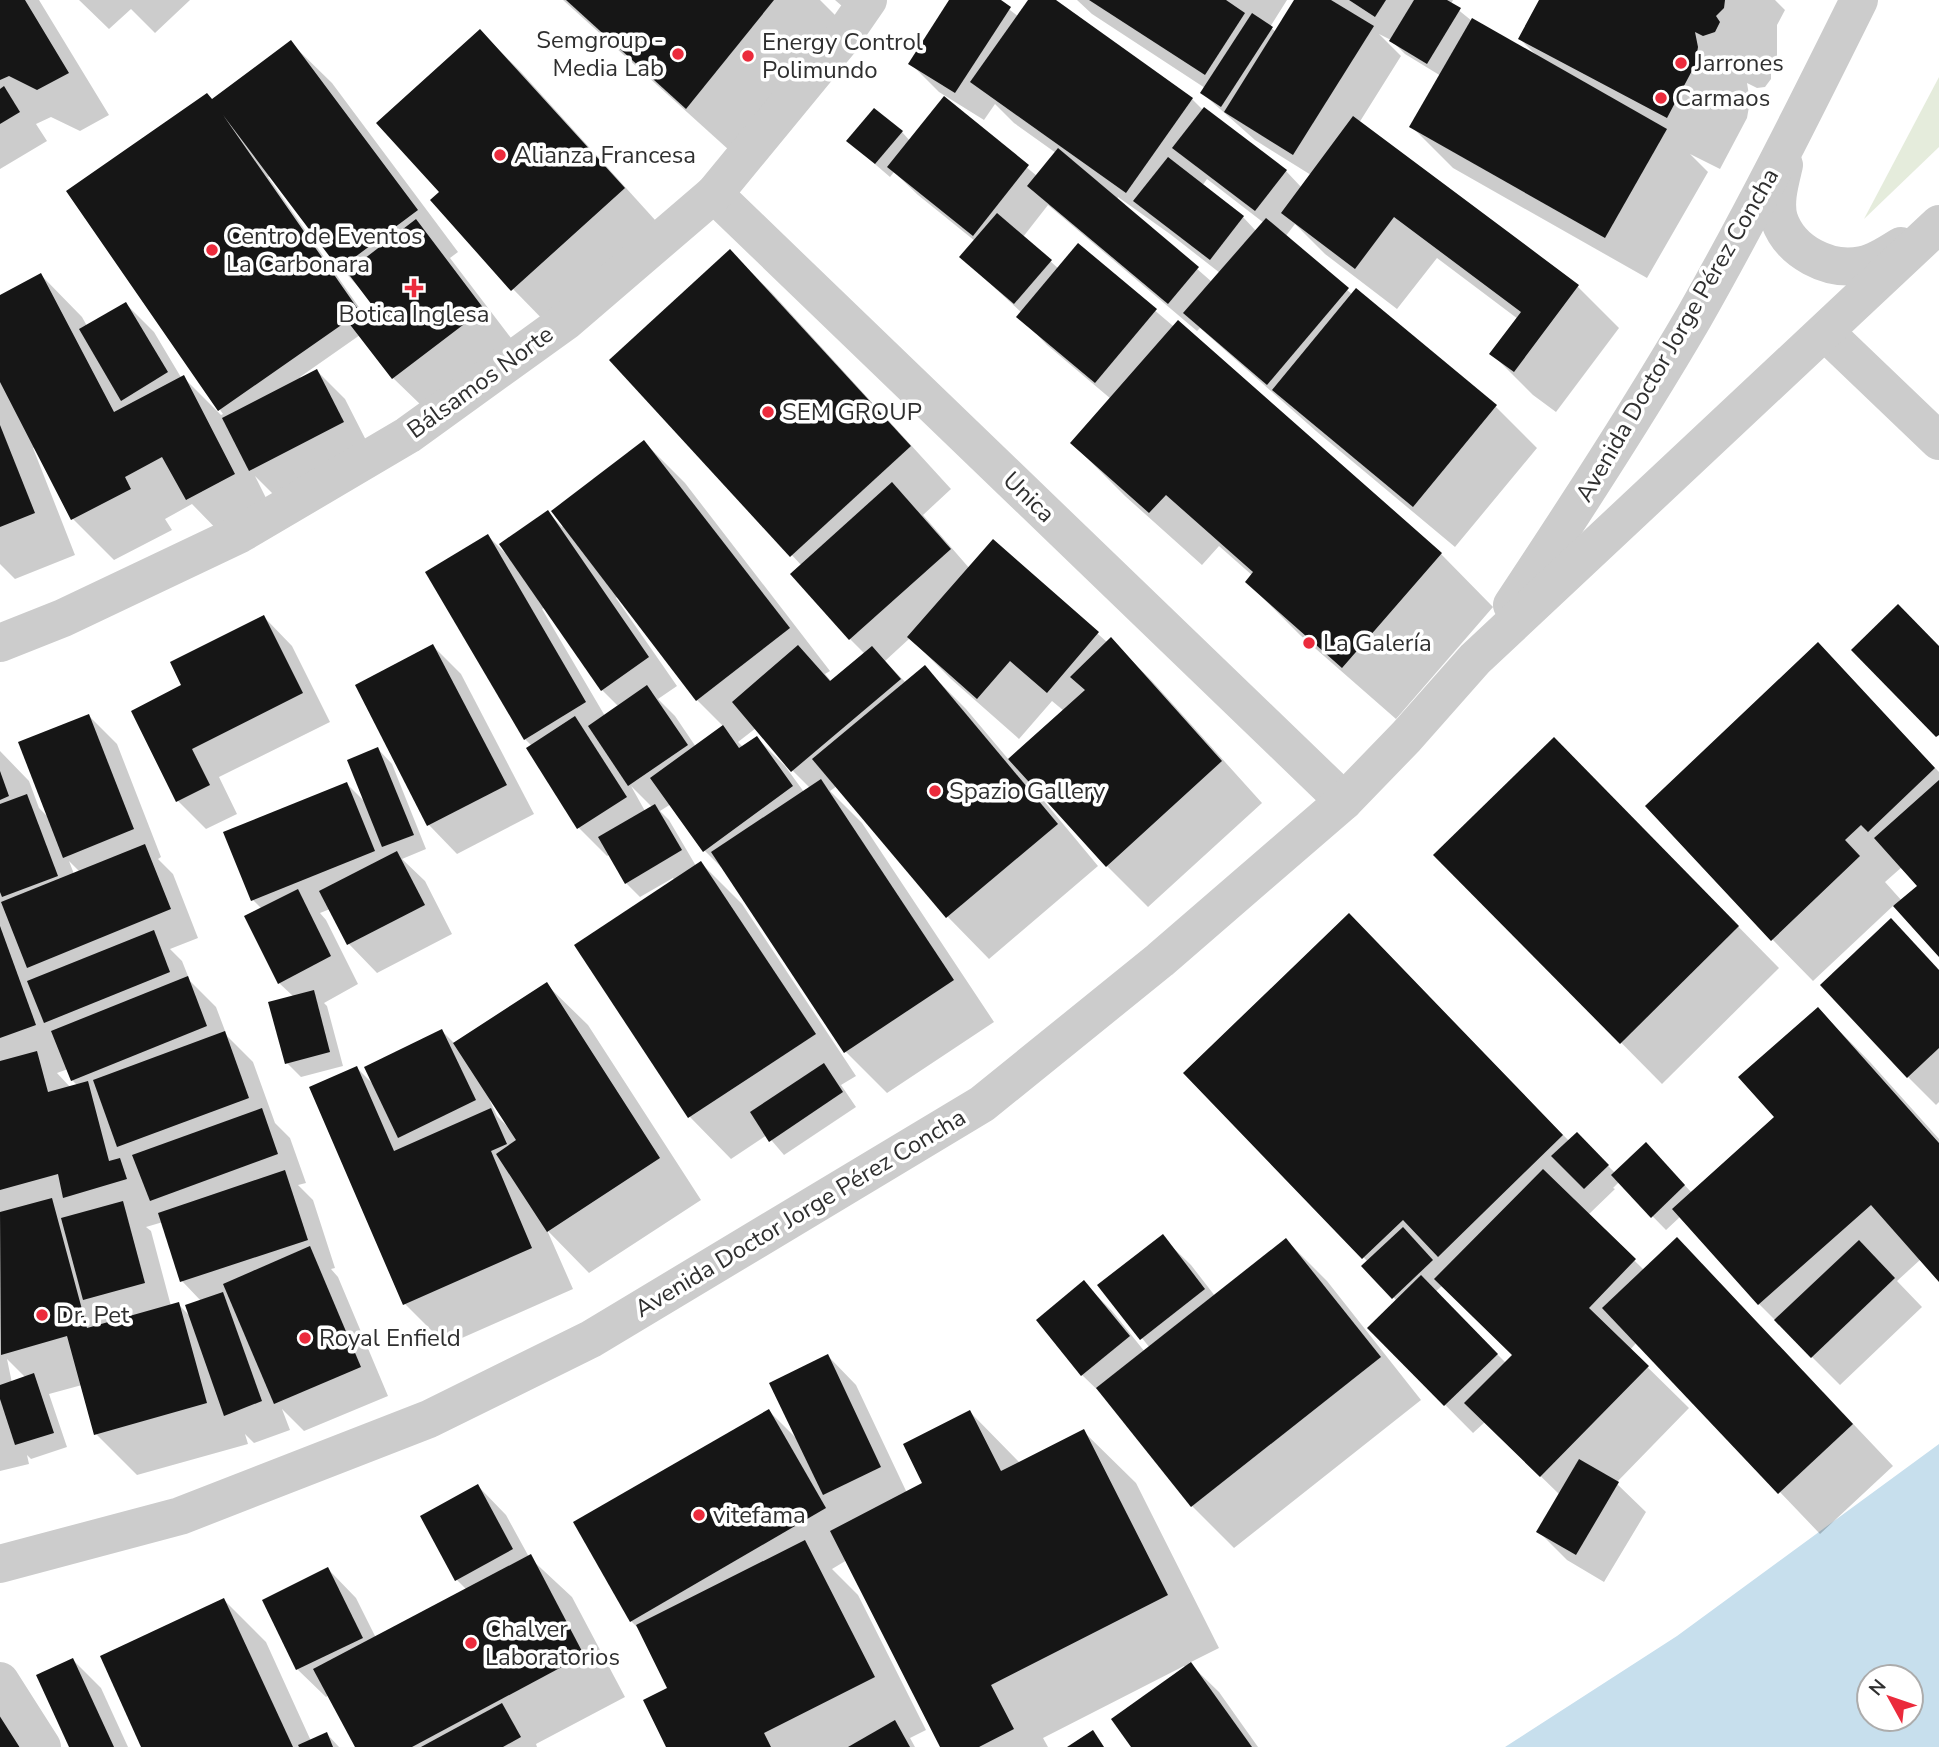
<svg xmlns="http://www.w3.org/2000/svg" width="1939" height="1747" font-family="'Nunito Sans',sans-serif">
	<rect width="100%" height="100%" fill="#fff"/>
	<polygon fill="#e5ecdc" points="1939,77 1939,147 1864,219"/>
	<path fill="#c7dfed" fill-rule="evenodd" d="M 1939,1444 L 1939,1747 L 1505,1747 L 1677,1636 ZM 1869,1677 L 1911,1677 L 1911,1719 L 1869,1719 Z"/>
	<g fill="#0003" fill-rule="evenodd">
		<polygon points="0,0 39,0 109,115 80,131 51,117 36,124 47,141 0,169"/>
		<polygon points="79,0 190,0 155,33 131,9 109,29"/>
		<polygon points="563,0 820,0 847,27 740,160"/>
		<polygon points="835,0 861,0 850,13"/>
		<path d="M 951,0 L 997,0 L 1019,17 L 1031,0 L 1053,0 L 1192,99 L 1204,111 L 1286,171 L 1302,188 L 1311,175 L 1255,140 L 1202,93 L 1205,88 L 1092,14 L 1077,0 L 1287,0 L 1270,27 L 1276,32 L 1296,0 L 1453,0 L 1451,4 L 1472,21 L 1537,56 L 1520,39 L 1541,0 L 1775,0 L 1785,10 L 1777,25 L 1777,61 L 1768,70 L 1771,74 L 1771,79 L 1765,87 L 1757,88 L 1747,83 L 1750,101 L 1747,118 L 1720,169 L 1690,154 L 1708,172 L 1647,278 L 1453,168 L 1411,126 L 1441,76 L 1405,54 L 1391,40 L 1379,34 L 1401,56 L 1359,123 L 1578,287 L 1619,328 L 1556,412 L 1533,395 L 1491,353 L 1518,319 L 1437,258 L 1397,309 L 1325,254 L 1295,224 L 1285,237 L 1353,295 L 1356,291 L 1496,407 L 1537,448 L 1455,547 L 1316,431 L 1200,328 L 1197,331 L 1048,205 L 1023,237 L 1059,269 L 1078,245 L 1441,554 L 1493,607 L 1396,719 L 1300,635 L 1247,582 L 1253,576 L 1219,546 L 1202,565 L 1125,496 L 1072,443 L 1111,399 L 1047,345 L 1019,316 L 1022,313 L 961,257 L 975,241 L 918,195 L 894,172 L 890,177 L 848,141 L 902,132 L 910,141 L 944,98 L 1037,176 L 1056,153 L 1014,123 L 995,104 L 984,120 L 939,92 L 910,63 ZM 1207,179 L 1264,223 L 1256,231 L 1243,217 L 1202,186 ZM 1118,197 L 1170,234 L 1220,273 L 1212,282 L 1117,199 Z"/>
		<polygon points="480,31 521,72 665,231 554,331 513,289 442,192"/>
		<path d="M 290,42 L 332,83 L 458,252 L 450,258 L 511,338 L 422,406 L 393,378 L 360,335 L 300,377 L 301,379 L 317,371 L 345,399 L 371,450 L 278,499 L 255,476 L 275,516 L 228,541 L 192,504 L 165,519 L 172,530 L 114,560 L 73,519 L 36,447 L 33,448 L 75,555 L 15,579 L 0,564 L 0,297 L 41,275 L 82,317 L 87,326 L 126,304 L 154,332 L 182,379 L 184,378 L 221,415 L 223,414 L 68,191 L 213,101 ZM 271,175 L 341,268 L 375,305 L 363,313 L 268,177 Z"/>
		<path d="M 730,251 L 772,293 L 951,489 L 923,515 L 970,569 L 994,541 L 1108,643 L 1111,640 L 1152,681 L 1262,803 L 1148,907 L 1107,866 L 1041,793 L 1039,795 L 1098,866 L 989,959 L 948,917 L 837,786 L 830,791 L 862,823 L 994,1022 L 887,1093 L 845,1051 L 727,873 L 705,851 L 671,804 L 660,811 L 669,820 L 696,866 L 701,863 L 742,904 L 856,1076 L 841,1085 L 856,1107 L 784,1155 L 767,1135 L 731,1159 L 690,1117 L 577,945 L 674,880 L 673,878 L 640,897 L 626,883 L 610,854 L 607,856 L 579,828 L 528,748 L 532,746 L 525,739 L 488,536 L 505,553 L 548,512 L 562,527 L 644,442 L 685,483 L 830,671 L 825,674 L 832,682 L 865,654 L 850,639 L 802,566 L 612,360 ZM 618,596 L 697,700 L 724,727 L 696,747 L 675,716 L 658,699 L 677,686 L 616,598 ZM 545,607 L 602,690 L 619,707 L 605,716 L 542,609 ZM 910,638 L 951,679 L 1019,739 L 1052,701 L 1064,711 L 1009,760 L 966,709 L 925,668 L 906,683 L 885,661 ZM 756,728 L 787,764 L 785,766 L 757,738 L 743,747 L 738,742 ZM 787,765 L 810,788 L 804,792 L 785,766 ZM 631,786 L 652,807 L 645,811 Z"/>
		<polygon points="264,617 292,646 330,722 219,777 237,814 206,829 178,801 184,686"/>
		<path d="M 1818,645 L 1939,772 L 1939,955 L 1894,905 L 1813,981 L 1772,939 ZM 1902,867 L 1919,886 L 1902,901 L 1885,882 Z"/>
		<polygon points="433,646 461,674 534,814 457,854 429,825 357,685"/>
		<path d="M 89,716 L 117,744 L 161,857 L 158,859 L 173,874 L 198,938 L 170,949 L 182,961 L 190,981 L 216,1007 L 227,1036 L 253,1062 L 275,1123 L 290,1138 L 306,1183 L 298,1185 L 313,1200 L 335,1268 L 331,1269 L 338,1277 L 388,1396 L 304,1431 L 282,1409 L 290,1430 L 254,1443 L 245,1434 L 248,1444 L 137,1475 L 96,1434 L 82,1385 L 49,1394 L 67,1447 L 31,1459 L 27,1455 L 29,1464 L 0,1471 L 0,751 L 29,781 L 39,808 L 50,819 ZM 69,861 L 80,872 L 74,874 ZM 68,1069 L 72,1080 L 78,1086 L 71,1088 L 57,1073 ZM 163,1222 L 182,1281 L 201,1301 L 191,1317 L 178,1304 L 171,1306 L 151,1231 L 146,1227 ZM 7,1359 L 26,1378 L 12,1383 Z"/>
		<polygon points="378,749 392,764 426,849 402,859 425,881 452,934 377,973 349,944 330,909 320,913 326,920 358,984 324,1003 327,1006 343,1066 301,1077 287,1063 294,997 279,983 262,909 253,900 225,833 347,784 366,803"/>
		<polygon points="1595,781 1779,968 1662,1084 1436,855"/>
		<path d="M 1401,968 L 1569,1141 L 1577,1134 L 1616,1174 L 1660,1159 L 1692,1193 L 1776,1117 L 1818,1009 L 1870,1062 L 1939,1139 L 1939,1279 L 1921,1259 L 1897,1281 L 1922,1307 L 1840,1385 L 1759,1304 L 1681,1216 L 1666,1230 L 1619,1182 L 1613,1188 L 1615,1189 L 1588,1215 L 1644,1270 L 1718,1281 L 1893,1466 L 1820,1534 L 1637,1342 L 1630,1350 L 1689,1408 L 1616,1483 L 1646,1512 L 1604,1582 L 1567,1560 L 1538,1531 L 1560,1495 L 1485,1422 L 1473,1433 L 1369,1328 L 1397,1301 L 1363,1266 L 1368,1262 L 1186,1073 ZM 1443,1285 L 1514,1355 L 1506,1363 L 1435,1292 Z"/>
		<polygon points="1939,970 1939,1102 1936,1105 1908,1077"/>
		<path d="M 546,984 L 588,1025 L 701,1200 L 589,1273 L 547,1230 L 573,1289 L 446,1345 L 405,1304 L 357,1068 L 375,1086 L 442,1031 L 455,1044 ZM 492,1099 L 508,1127 L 497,1116 L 490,1101 Z"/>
		<polygon points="1162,1237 1191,1265 1215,1296 1286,1240 1327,1281 1421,1400 1234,1548 1192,1506 1112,1404 1082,1375 1038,1321 1084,1283 1112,1311 1145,1352 1150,1348 1100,1286"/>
		<polygon points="828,1356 856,1385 907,1493 925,1484 970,1412 1020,1463 1083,1431 1136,1483 1219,1648 1189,1663 1219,1692 1258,1747 1133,1747 1185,1668 1184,1666 1043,1738 1048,1747 942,1747 847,1560 832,1569 858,1595 926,1730 910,1738 915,1747 668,1747 669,1689 639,1629 631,1621 769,1411 798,1440"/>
		<polygon points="478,1486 506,1515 529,1557 572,1597 625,1697 536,1744 537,1747 357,1747 329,1695 326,1697 297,1669 328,1569 356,1598 376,1638 467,1590 457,1580"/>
		<polygon points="224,1600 266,1642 311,1741 327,1734 339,1747 143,1747"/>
		<polygon points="73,1660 101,1688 128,1747 70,1747"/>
	</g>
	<g fill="#161616">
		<polygon points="0,0 25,0 69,73 37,90 9,76 0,80"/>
		<polygon points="566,0 774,0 686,109"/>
		<polygon points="949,0 1001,0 1011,7 955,93 908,64"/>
		<polygon points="1028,0 1056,0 1193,98 1126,193 970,82"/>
		<polygon points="1089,0 1226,0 1245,13 1205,75"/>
		<polygon points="1294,0 1331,0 1374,26 1293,155 1224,112"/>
		<polygon points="1349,0 1386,0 1375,17"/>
		<polygon points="1414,0 1447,0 1461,8 1427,64 1389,41"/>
		<polygon points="1539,0 1725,0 1724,8 1716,16 1720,22 1715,32 1703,36 1695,32 1698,47 1695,65 1667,118 1518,39"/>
		<polygon points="1252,13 1273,27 1221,107 1200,93"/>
		<polygon points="1472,18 1667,129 1605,238 1409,127"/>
		<polygon points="480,29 625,188 511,291 430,200 439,192 376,123"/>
		<polygon points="291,40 418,210 339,269 223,115 360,312 218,411 66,191 207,93 212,99"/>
		<polygon points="4,86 20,112 0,124 0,89"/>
		<polygon points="944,96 1029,165 973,236 887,167"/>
		<polygon points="1204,107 1287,170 1255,211 1172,148"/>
		<polygon points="874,108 903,131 875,164 846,141"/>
		<polygon points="1353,116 1579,285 1514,372 1489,354 1521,312 1394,217 1355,269 1281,213"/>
		<polygon points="1058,148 1199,267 1168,304 1027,186"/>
		<polygon points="1168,157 1244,216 1210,260 1133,201"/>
		<polygon points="997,213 1052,260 1014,304 959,257"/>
		<polygon points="1266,218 1349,288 1267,385 1183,313"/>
		<polygon points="416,219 484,309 392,379 348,322 372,305 347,272"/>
		<polygon points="1078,243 1157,309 1095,383 1016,317"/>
		<polygon points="730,249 911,446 790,557 609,360"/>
		<polygon points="41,273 114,412 184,375 235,474 186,500 162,457 125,477 131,489 71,520 0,382 0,295"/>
		<polygon points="1356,288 1497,405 1413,507 1272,390"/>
		<polygon points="126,302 168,372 121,401 79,329"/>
		<polygon points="1178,320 1442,553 1342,668 1245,582 1253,572 1166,495 1149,513 1070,443"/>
		<polygon points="317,369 344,422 249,471 222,418"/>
		<polygon points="0,425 35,513 0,527"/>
		<polygon points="644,440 790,628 696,701 551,511"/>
		<polygon points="892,482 951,549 849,640 790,574"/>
		<polygon points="548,510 649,657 601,691 499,544"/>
		<polygon points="488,534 586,702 524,740 425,572"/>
		<polygon points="993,539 1099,632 1047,693 1010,661 977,699 907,637"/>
		<polygon points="1898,604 1939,646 1939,735 1936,737 1851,650"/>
		<polygon points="264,615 303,693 192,749 210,785 176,802 131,711 181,685 170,662"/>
		<polygon points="1111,637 1222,761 1106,867 1008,759 1085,690 1070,677"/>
		<polygon points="1818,642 1935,768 1868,832 1861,825 1845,840 1860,856 1771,941 1645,806"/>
		<polygon points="433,644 507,785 427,826 355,685"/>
		<polygon points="798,645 830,681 872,646 901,679 791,772 732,702"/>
		<polygon points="925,665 1058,824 946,918 812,759"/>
		<polygon points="647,685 688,745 628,786 588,726"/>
		<polygon points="89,714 134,829 63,858 18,742"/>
		<polygon points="575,716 627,797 577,829 526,748"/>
		<polygon points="723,725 739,748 757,736 793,786 703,852 650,778"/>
		<polygon points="1554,737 1739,926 1620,1044 1433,855"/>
		<polygon points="378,747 414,835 382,847 347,760"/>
		<polygon points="0,771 9,796 0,800"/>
		<polygon points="821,779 954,980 844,1053 711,852"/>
		<polygon points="1939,780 1939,957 1893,906 1917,886 1874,838"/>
		<polygon points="347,782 375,851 251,901 223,832"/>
		<polygon points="27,794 58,876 2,897 0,892 0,804"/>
		<polygon points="655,804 682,850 625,884 598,837"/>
		<polygon points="145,844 171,909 27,968 1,902"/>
		<polygon points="397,851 425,905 347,945 319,891"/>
		<polygon points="701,861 816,1034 688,1118 574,945"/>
		<polygon points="298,889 331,956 278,984 244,916"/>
		<polygon points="1349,913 1563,1135 1438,1257 1403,1220 1362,1259 1183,1073"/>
		<polygon points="1891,918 1939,970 1939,1048 1907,1078 1820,985"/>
		<polygon points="0,926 36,1025 0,1038"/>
		<polygon points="154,930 170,972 44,1023 27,981"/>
		<polygon points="188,976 207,1026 71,1081 51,1031"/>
		<polygon points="547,982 660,1158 547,1232 496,1154 516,1140 453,1043"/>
		<polygon points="314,990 330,1052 285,1064 268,1002"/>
		<polygon points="1818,1007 1939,1143 1939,1282 1871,1205 1758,1305 1672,1209 1774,1117 1738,1077"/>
		<polygon points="442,1029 476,1100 398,1138 364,1067"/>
		<polygon points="225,1031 249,1098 117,1147 93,1080"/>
		<polygon points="37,1051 48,1092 88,1081 109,1161 120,1158 127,1179 63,1198 58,1174 0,1190 0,1061"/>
		<polygon points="824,1063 843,1092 769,1142 750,1112"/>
		<polygon points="357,1066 394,1151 491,1108 507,1144 491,1151 532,1248 403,1305 309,1087"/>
		<polygon points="262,1108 278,1154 150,1201 132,1155"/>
		<polygon points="1577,1132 1609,1165 1584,1189 1551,1156"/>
		<polygon points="1646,1142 1685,1185 1651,1218 1611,1175"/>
		<polygon points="1543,1169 1636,1259 1589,1308 1649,1366 1540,1477 1464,1403 1512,1355 1434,1279"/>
		<polygon points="285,1170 308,1240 180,1282 158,1213"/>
		<polygon points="52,1198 87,1328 179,1302 207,1403 94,1435 67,1336 1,1355 0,1212"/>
		<polygon points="123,1201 145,1283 83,1300 61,1218"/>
		<polygon points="1403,1227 1433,1260 1392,1299 1361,1266"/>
		<polygon points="1163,1234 1205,1289 1140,1340 1097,1285"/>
		<polygon points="1677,1237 1853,1424 1778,1494 1602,1308"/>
		<polygon points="1286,1238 1381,1357 1191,1507 1096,1388"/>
		<polygon points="1859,1240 1895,1278 1811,1358 1774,1320"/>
		<polygon points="310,1246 361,1367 274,1404 223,1284"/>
		<polygon points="1421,1275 1498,1354 1444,1406 1367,1328"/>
		<polygon points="1084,1280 1130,1336 1081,1376 1036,1320"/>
		<polygon points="223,1292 262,1401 224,1416 185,1305"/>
		<polygon points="828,1354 881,1467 823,1495 769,1383"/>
		<polygon points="34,1373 54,1433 15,1445 0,1399 0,1385"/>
		<polygon points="769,1409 826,1508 630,1622 573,1522"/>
		<polygon points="970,1410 1001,1471 1084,1429 1168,1595 991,1685 1014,1729 979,1747 940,1747 830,1531 922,1483 903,1444"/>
		<polygon points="1579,1459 1619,1482 1576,1555 1536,1532"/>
		<polygon points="478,1484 513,1549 455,1581 420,1516"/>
		<polygon points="805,1540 875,1677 764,1733 771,1747 666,1747 643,1700 667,1688 636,1625"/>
		<polygon points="531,1554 584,1655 412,1747 355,1747 313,1669"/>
		<polygon points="328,1567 363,1638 296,1670 262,1600"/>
		<polygon points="224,1598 293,1747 141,1747 100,1656"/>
		<polygon points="73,1658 114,1747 69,1747 36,1675"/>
		<polygon points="1191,1662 1252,1747 1131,1747 1111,1719"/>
		<polygon points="502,1703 521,1737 503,1747 421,1747"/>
		<polygon points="0,1710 20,1747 0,1747"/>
		<polygon points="895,1720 910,1747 848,1747"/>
		<polygon points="1093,1730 1104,1747 1067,1747"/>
		<polygon points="327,1732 333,1747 299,1747 298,1745"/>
	</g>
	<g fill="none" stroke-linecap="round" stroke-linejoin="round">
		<g stroke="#ccc" stroke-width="38">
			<polyline points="714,194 1344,801"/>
			<polyline points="1825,332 1939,441"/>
			<polyline points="0,643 63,618 240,534 408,435 566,321 714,194 839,42 868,0"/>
			<polyline points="0,1681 42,1747"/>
		</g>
		<g stroke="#ccc" stroke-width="38">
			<path d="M 1784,165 C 1780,182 1774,202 1779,219 C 1790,252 1829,272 1862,265 C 1875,263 1890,253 1901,246"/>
			<path d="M 1512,605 C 1575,510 1637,415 1694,317 C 1753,213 1806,107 1859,0"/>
			<polyline points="0,1564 180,1516 429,1419 591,1339 982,1104 1160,960 1344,801 1406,737 1475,659 1939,224"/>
		</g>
	</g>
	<g fill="#eb2b3c" stroke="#fff" stroke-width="2.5">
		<circle cx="678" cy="54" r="7"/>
		<circle cx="748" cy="56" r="7"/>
		<circle cx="1681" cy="63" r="7"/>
		<circle cx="1661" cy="98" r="7"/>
		<circle cx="500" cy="155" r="7"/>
		<circle cx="212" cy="250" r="7"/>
		<path d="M410.5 277.5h7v7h7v7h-7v7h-7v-7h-7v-7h7z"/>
		<circle cx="768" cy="412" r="7"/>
		<circle cx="1309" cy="643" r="7"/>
		<circle cx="935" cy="791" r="7"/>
		<circle cx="42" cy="1315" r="7"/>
		<circle cx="305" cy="1338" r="7"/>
		<circle cx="699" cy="1515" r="7"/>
		<circle cx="471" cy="1643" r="7"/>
	</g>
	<g text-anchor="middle" stroke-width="7" stroke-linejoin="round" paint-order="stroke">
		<g font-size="24" fill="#2f2f2f" stroke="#fff" text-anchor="start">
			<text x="664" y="48" text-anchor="end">Semgroup -<tspan x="664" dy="28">Media Lab</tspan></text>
			<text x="762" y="50">Energy Control<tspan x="762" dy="28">Polimundo</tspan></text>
			<text x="1695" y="71">Jarrones</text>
			<text x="1675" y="106">Carmaos</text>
			<text x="514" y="163">Alianza Francesa</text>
			<text x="226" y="244">Centro de Eventos<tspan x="226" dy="28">La Carbonara</tspan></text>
			<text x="414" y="322" text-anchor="middle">Botica Inglesa</text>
			<text x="782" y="420">SEM GROUP</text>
			<text x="1323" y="651">La Galería</text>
			<text x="949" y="799">Spazio Gallery</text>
			<text x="56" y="1323">Dr. Pet</text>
			<text x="319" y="1346">Royal Enfield</text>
			<text x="713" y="1523">vitefama</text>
			<text x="485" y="1637">Chalver<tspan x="485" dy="28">Laboratorios</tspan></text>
		</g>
		<g font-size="24" fill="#2f2f2f" stroke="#fff">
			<text transform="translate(1677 335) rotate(-60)" y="8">Avenida Doctor Jorge Pérez Concha</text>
			<text transform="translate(480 382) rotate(-36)" y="8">Bálsamos Norte</text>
			<text transform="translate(1029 497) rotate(44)" y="8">Unica</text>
			<text transform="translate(800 1213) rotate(-31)" y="8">Avenida Doctor Jorge Pérez Concha</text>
		</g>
	</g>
	<g transform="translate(1890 1698) rotate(310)"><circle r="33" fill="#ffffff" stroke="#acacac" stroke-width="2"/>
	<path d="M0-5L12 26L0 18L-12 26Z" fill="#eb2b3c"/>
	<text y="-10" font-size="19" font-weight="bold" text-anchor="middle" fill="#2f2f2f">N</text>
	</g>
</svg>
